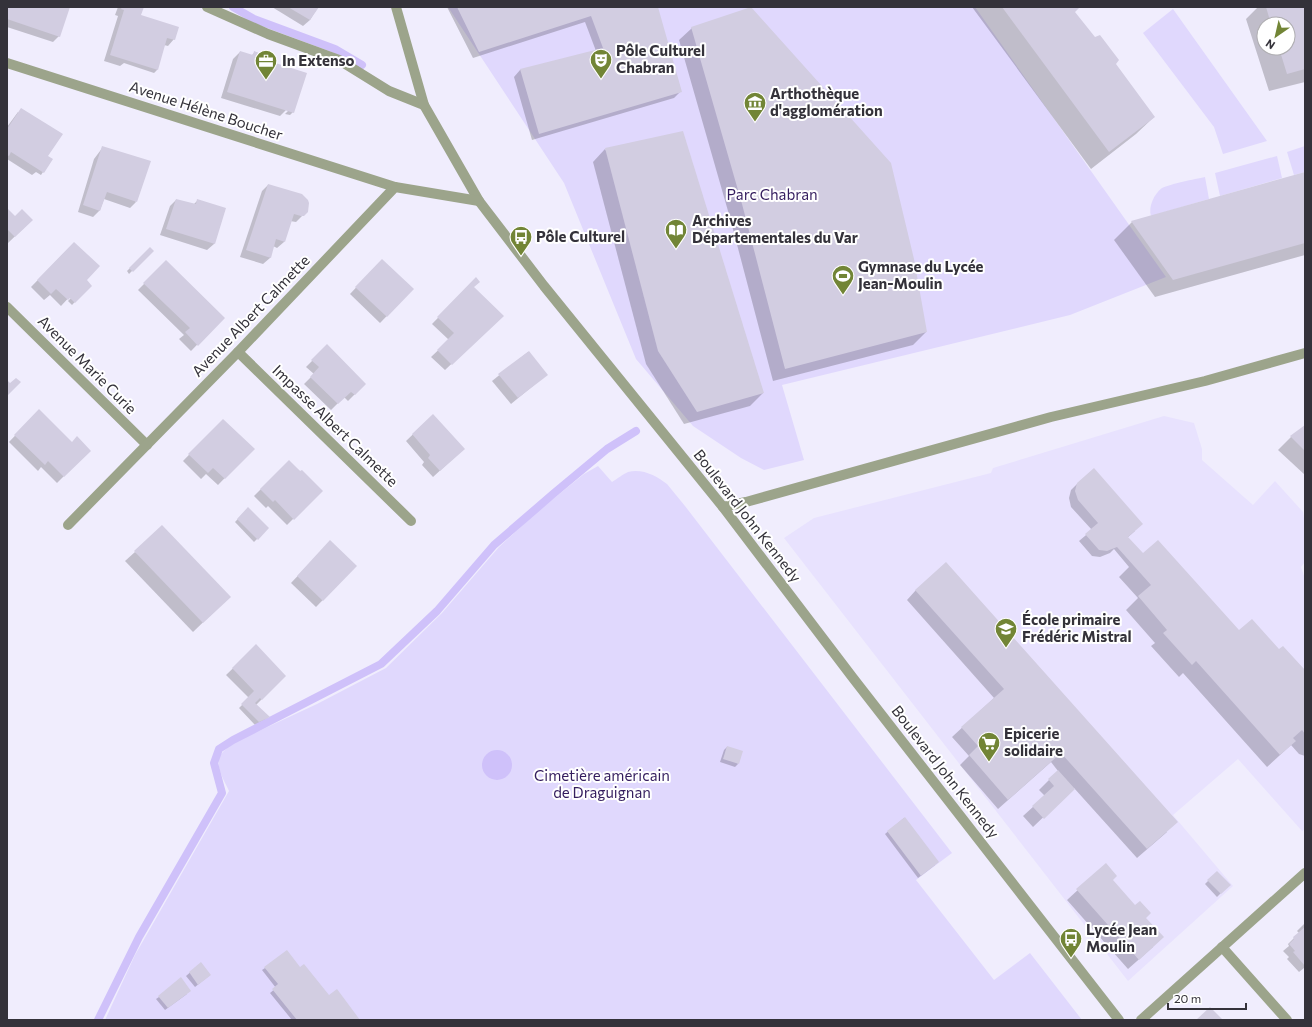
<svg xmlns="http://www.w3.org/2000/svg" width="1312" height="1027" font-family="Commissioner,sans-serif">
	<rect width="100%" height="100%" fill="#f0edfd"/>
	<polygon fill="#e8e2fe" points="1164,416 1194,423 1202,449 1202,460 1253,505 1275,481 1303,512 1305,525 1305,562 1301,567 1305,579 1305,829 1302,831 1238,759 1173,815 1233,886 1128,981 784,538 814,518 991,473 993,468"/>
	<g fill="#e0d8fd">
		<polygon points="448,7 975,7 1166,277 1070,315 782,385 804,460 764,470 741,458 693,426 636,359 564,183"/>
		<polygon points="1173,9 1267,141 1223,154 1214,127 1143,33"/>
		<polygon points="1305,146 1305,172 1294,175 1287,152"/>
		<polygon points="1277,156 1282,178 1220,196 1215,173"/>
		<path d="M 1205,177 L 1209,199 L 1151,216 C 1148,207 1154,194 1162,188 C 1170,184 1195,179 1205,177 Z"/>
		<path d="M 598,466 L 612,482 C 617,479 623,474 628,472 C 642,468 657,476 667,484 L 685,506 L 952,853 L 916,880 L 994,980 L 1030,953 L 1082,1020 L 105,1020 L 135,955 L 229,791 C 225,782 216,768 219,758 C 221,752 230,746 235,742 L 317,704 L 386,668 L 442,613 L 499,547 L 537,512 L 584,474 Z"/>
	</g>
	<circle fill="#cfc1fa" cx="497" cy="765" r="15"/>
	<g fill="#0003" fill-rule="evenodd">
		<polygon points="7,7 67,7 59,36 53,42 7,27"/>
		<polygon points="118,7 143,7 140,16 174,39 168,46 164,45 157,70 154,73 124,63 120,66 104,61 118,16 115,15"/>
		<polygon points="272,7 318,7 310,20 303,26"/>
		<polygon points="447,7 657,7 681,91 674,98 532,140 514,77 520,70 596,51 585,22 473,58"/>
		<polygon points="972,7 1078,7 1074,12 1154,117 1136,134 1091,169"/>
		<path d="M 1258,7 L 1305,7 L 1305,82 L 1269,91 L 1246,19 ZM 1264,24 L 1288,24 L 1288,48 L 1264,48 Z"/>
		<polygon points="692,28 926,332 913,345 773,381 730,218 679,40"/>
		<polygon points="240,52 251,56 254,53 265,60 293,112 290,115 285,114 289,110 286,110 280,116 221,98 233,59"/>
		<polygon points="18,112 43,172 41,175 36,172 32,175 7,159 7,127"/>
		<polygon points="103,147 136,202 130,208 104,199 100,210 93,217 78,212 94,159"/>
		<polygon points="605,149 763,393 750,406 684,424 646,364 593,162"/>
		<polygon points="1305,173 1305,255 1155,297 1114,240 1132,222"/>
		<polygon points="268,185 307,211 296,222 290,221 284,242 277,248 273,246 270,258 263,264 240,257 262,191"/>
		<polygon points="176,200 193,205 198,200 225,209 214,244 207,250 160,235 170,206"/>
		<polygon points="7,209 15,217 32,220 8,243"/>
		<polygon points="74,243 98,266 61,306 50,295 44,300 31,287"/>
		<polygon points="150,248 152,251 129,274 127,271"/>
		<polygon points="382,260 413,289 380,323 350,294"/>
		<polygon points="166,262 223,318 191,351 179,339 184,335 138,290"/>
		<polygon points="476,279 473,287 502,316 445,370 431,357 449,340 432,324"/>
		<polygon points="87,282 90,286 72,305 68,301"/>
		<polygon points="327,346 365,384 348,401 344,397 331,410 304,384 314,374 306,367"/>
		<polygon points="528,352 546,375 511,404 492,381"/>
		<polygon points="433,415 457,455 433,477 422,465 424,462 406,441"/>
		<polygon points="33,417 72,443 89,451 57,483 41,467 38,471 9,442"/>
		<polygon points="223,420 253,449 218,485 206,474 201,479 183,461"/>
		<polygon points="1305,426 1305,475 1278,450 1291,437"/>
		<polygon points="289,461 321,491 287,525 268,506 266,508 254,496"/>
		<polygon points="1078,483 1135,531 1127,538 1141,553 1239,632 1279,651 1305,672 1305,756 1299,754 1291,745 1267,767 1183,673 1179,677 1151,646 1155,643 1126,610 1138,598 1119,577 1129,567 1114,549 1110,553 1100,557 1092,556 1079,541 1092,530 1071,507 1069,498 1071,490"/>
		<polygon points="248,508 268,528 254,542 235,522"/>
		<polygon points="324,548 356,566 316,607 291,583"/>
		<polygon points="135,552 220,606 193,632 125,561"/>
		<polygon points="916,590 1167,832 1137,858 1074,788 1033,827 1023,816 1045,796 1039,790 1058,771 1051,762 998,809 960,765 969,756 952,737 994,698 907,600"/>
		<polygon points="256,646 285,676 256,705 268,717 265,720 255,725 239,708 249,698 226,675"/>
		<polygon points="727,747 738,764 735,767 720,762 724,750"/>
		<polygon points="904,818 935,865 918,878 885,834"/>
		<polygon points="1106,864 1112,880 1153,947 1128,969 1067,900"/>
		<polygon points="1217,872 1229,885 1217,897 1205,884"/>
		<polygon points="1305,923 1305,969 1304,968 1299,972 1287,959 1289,957 1283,951 1289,946 1288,944 1299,933 1297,931"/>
		<polygon points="201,963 210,975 195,987 186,976"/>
		<polygon points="265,968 300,968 329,996 359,1020 292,1020 270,993 276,988 262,970"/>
		<polygon points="187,994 165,1010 156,999 159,997"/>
	</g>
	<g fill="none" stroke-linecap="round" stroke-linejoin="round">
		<g stroke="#cfc1fa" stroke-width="8">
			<polyline points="233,7 254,19 335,49 362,65"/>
			<polyline points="98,1020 139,937 222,793 214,763 219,749 233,740 381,664 437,611 494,545 553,494 607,449 636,431"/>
		</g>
	</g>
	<g fill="#d2cde1">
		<polygon points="7,7 70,7 60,37 7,19"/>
		<polygon points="122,7 144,7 141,15 179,27 175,40 167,38 158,70 110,55 124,10 121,9"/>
		<polygon points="288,7 319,7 310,20"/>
		<polygon points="457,7 658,7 682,92 539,134 520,69 603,48 591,16 479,52"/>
		<polygon points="751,7 891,163 914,259 927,332 785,369 742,204 691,27"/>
		<polygon points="1002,7 1080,7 1075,12 1095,37 1100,35 1119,60 1116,64 1155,117 1109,152"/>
		<polygon points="1266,7 1305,7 1305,69 1287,74 1279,48 1288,48 1288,24 1271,24"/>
		<polygon points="240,51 253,55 254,51 267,56 266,60 307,73 294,113 227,92"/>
		<polygon points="21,108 63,134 48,156 53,159 44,173 11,152 9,156 7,155 7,129"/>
		<polygon points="683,131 764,393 697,412 658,351 605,148"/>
		<polygon points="102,146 151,161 137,202 107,192 100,211 83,205"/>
		<polygon points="1305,172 1305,243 1173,280 1131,221"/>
		<polygon points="268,184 302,194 308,200 309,203 308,212 304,216 301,216 294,214 285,242 276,239 271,258 246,250"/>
		<polygon points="176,199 196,204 197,199 226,208 215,244 166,229"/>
		<polygon points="7,208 15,216 22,209 33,220 15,237 7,229"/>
		<polygon points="74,242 100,266 87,280 92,286 75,303 70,298 68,300 56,289 51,294 37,280"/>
		<polygon points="150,247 154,251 133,272 129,268"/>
		<polygon points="382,259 414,289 387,317 355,287"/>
		<polygon points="166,260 225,318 198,346 185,332 190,328 143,283"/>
		<polygon points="476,277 480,282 474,287 504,316 452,365 437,350 454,333 437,317"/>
		<polygon points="327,344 366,384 355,395 351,392 338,404 310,377 319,367 311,360"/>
		<polygon points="529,351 548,375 518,398 498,374"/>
		<polygon points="16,378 21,382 7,396 7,380 10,383"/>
		<polygon points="39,409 72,442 77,436 91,451 64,477 48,461 45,465 14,435"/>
		<polygon points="433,414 465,449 440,471 428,458 430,455 412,434"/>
		<polygon points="223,419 255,449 225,479 213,468 208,473 188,454"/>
		<polygon points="1305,425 1305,451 1290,436"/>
		<polygon points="289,460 300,471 302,470 323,491 294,520 275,500 273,502 260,489"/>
		<polygon points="1094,468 1143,524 1128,537 1143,553 1158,540 1239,630 1252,619 1279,649 1283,646 1305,670 1305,734 1302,730 1293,738 1296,741 1280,755 1196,661 1192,665 1163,633 1167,630 1138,596 1151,585 1117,547 1107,551 1099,550 1085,534 1098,523 1078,500 1075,491 1077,483"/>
		<polygon points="248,507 269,528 258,540 237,519"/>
		<polygon points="162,525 231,597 203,623 134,551"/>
		<polygon points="330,540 357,566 323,601 297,576"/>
		<polygon points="946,562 1178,822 1147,849 1061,753 1008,800 969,755 978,746 961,727 1004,689 915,590"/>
		<polygon points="256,644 286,676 262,700 260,698 255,703 270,717 259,722 241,704 254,691 232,668"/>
		<polygon points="727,746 743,751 739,764 723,759"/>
		<polygon points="1058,770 1075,789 1044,819 1032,806 1054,786 1048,779"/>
		<polygon points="905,817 939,862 921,876 887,831"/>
		<polygon points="1106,863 1117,876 1113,880 1135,905 1140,901 1151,913 1146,918 1164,937 1139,960 1076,889"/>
		<polygon points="1217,871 1231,885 1221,894 1207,880"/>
		<polygon points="1305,927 1305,966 1293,952 1295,951 1289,944 1294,939 1293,937"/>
		<polygon points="287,950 300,967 304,964 329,995 337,989 360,1020 297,1020 272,989 278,984 264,967"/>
		<polygon points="201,962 211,975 198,985 189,972"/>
		<polygon points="181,977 191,991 168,1008 158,996"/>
		<polygon points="1210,1007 1223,1020 1196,1020"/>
	</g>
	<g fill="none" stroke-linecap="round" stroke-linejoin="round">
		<g stroke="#9ca48b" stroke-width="10">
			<polyline points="207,7 268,34 339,60 389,91 424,105"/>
			<polyline points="396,7 424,105 479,201 544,286 723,507 853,678 1119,1020"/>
			<polyline points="7,63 395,187"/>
			<polyline points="7,307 147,445"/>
			<polyline points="238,352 411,521"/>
			<polyline points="723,507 746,502 1051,417 1205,381 1305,353"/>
			<polyline points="68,525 238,352 395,187 479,201"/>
			<polyline points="1222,947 1287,1020"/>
			<polyline points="1141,1020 1305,873"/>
		</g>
	</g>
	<defs>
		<g id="theatre-pin" transform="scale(1.15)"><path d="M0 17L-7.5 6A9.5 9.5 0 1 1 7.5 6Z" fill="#728536" stroke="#fff"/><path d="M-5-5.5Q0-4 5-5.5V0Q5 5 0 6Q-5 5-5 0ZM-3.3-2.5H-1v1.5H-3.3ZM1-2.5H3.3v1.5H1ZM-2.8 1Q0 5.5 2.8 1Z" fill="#fff"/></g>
		<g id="office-pin" transform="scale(1.15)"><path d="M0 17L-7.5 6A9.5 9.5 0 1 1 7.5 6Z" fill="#728536" stroke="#fff"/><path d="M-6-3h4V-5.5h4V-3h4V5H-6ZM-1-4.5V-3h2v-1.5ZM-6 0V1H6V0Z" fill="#fff"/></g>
		<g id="museum-pin" transform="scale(1.15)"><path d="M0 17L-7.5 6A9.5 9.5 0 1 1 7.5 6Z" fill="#728536" stroke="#fff"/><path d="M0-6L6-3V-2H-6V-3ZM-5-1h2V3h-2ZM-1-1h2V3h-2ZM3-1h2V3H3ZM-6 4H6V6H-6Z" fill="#fff"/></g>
		<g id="library-pin" transform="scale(1.15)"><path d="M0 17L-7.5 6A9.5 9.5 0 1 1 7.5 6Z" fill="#728536" stroke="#fff"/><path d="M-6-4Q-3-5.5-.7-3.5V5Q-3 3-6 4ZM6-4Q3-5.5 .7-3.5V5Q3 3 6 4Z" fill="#fff"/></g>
		<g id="bus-pin" transform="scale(1.15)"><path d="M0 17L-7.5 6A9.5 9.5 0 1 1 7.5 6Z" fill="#728536" stroke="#fff"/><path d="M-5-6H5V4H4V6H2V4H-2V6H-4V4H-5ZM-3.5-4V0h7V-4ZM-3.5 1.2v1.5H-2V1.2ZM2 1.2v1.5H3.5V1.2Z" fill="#fff"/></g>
		<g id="stadium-pin" transform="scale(1.15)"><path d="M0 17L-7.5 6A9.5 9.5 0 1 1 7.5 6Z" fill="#728536" stroke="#fff"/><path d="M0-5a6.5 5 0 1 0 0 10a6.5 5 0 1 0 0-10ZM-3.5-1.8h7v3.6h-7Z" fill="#fff"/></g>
		<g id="school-pin" transform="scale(1.15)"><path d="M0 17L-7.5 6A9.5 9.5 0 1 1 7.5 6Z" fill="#728536" stroke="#fff"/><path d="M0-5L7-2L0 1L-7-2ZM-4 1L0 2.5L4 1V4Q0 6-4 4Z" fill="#fff"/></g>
		<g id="supermarket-pin" transform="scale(1.15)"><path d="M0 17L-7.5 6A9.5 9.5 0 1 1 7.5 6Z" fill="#728536" stroke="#fff"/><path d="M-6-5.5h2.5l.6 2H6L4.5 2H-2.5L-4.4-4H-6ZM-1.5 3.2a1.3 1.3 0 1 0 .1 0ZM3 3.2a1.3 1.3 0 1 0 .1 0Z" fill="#fff"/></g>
	</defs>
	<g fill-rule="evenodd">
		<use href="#theatre-pin" x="601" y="60"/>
		<use href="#office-pin" x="266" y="61"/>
		<use href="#museum-pin" x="755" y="103"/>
		<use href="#library-pin" x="676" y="230"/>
		<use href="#bus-pin" x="521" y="237"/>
		<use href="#stadium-pin" x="843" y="276"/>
		<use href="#school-pin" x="1006" y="629"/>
		<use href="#supermarket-pin" x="989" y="743"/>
		<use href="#bus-pin" x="1071" y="939"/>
	</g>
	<g text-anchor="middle" stroke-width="4" stroke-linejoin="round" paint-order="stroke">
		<g font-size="15" font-weight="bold" fill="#34323a" stroke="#fff" text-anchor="start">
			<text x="616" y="56">Pôle Culturel<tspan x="616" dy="17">Chabran</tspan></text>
			<text x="282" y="66">In Extenso</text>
			<text x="770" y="99">Arthothèque<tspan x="770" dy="17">d'agglomération</tspan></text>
			<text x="692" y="226">Archives<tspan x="692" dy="17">Départementales du Var</tspan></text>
			<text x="536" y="242">Pôle Culturel</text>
			<text x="858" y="272">Gymnase du Lycée<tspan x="858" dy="17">Jean-Moulin</tspan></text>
			<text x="1022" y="625">École primaire<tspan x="1022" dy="17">Frédéric Mistral</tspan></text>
			<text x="1004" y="739">Epicerie<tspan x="1004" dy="17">solidaire</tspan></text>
			<text x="1086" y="935">Lycée Jean<tspan x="1086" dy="17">Moulin</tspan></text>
		</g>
		<g font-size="15" fill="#34323a" stroke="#fff">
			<text transform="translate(206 111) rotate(18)" y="5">Avenue Hélène Boucher</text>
			<text transform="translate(251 316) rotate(-46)" y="5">Avenue Albert Calmette</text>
			<text transform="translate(87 365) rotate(45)" y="5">Avenue Marie Curie</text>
			<text transform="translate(335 426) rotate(44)" y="5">Impasse Albert Calmette</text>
			<text transform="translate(747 516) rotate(52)" y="5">Boulevard John Kennedy</text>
			<text transform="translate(945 772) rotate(52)" y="5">Boulevard John Kennedy</text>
		</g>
		<g font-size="15" fill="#341d5e" stroke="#fff">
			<text x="772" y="200">Parc Chabran</text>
			<text x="602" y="781">Cimetière américain<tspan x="602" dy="17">de Draguignan</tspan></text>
		</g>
	</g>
	<rect width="1312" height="1027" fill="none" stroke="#34323a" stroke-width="16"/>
	<g transform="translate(1276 36) rotate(214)"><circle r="19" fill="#ffffff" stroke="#aeadb0"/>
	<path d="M0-3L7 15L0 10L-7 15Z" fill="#728536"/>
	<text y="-6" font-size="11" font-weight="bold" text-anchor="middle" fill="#34323a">N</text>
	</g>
	<path d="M1168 1003v6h78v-6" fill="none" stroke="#34323a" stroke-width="2"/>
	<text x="1174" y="1003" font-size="12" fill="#34323a" stroke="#ffffff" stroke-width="3" paint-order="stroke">20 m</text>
</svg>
